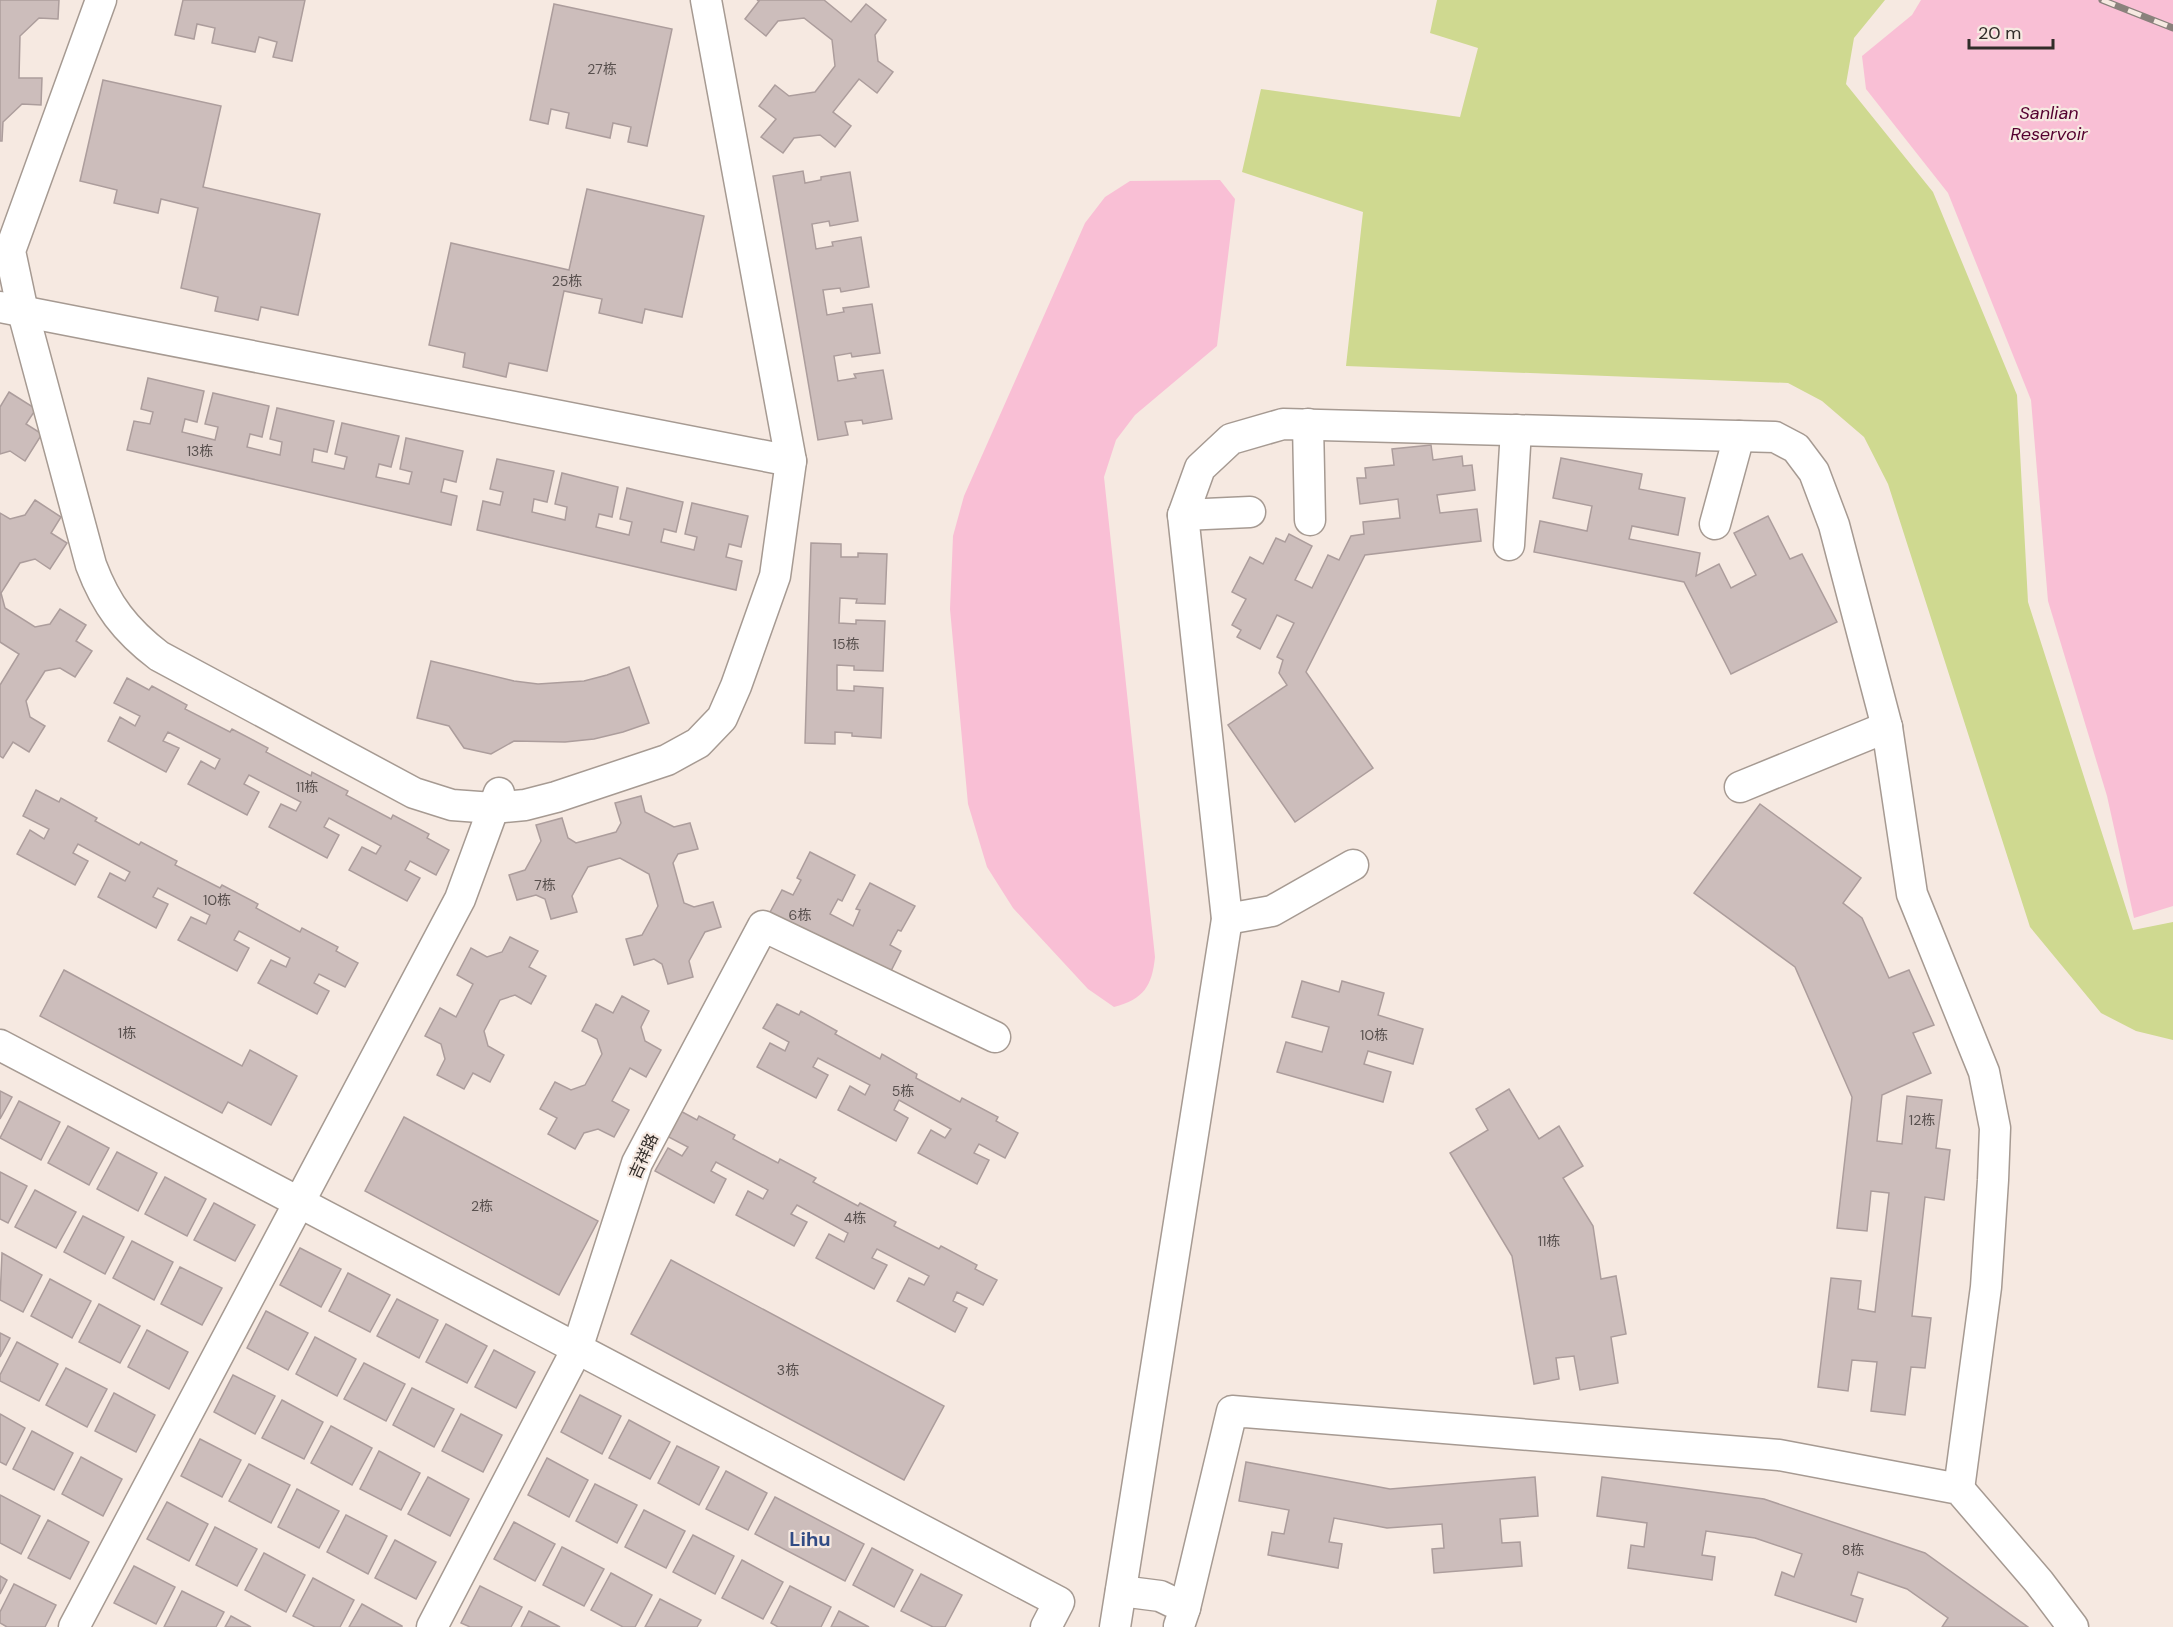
<svg xmlns="http://www.w3.org/2000/svg" width="2173" height="1627" font-family="'DM Sans','Noto Sans SC',sans-serif">
	<rect width="100%" height="100%" fill="#f6e9e1"/>
	<polygon fill="#cfd990" points="1437,0 1885,0 1854,38 1846,84 1933,192 2017,395 2028,602 2133,930 2173,922 2173,1040 2136,1031 2101,1013 2030,927 1888,484 1864,437 1822,401 1788,383 1346,366 1363,212 1242,172 1261,89 1460,117 1478,48 1430,33"/>
	<g fill="#f9bfd5">
		<polygon points="1921,0 2173,0 2173,906 2134,918 2107,796 2048,601 2031,400 1948,193 1866,89 1862,56 1912,15"/>
		<path d="M 1220,180 L 1235,199 L 1217,346 L 1135,415 L 1116,440 L 1104,477 L 1155,957 C 1152,986 1144,999 1114,1007 L 1088,989 L 1013,908 L 987,867 L 968,804 L 950,609 L 953,536 L 964,496 L 1085,223 L 1105,197 L 1130,181 Z"/>
	</g>
	<g fill="#ccbdbb" stroke="#ac9d9c" stroke-width="1.5">
		<polygon points="0,0 59,0 58,19 39,18 20,36 19,78 42,78 41,105 22,104 3,122 2,141 0,141"/>
		<polygon points="183,0 305,0 292,61 273,57 277,42 259,37 255,52 212,43 215,28 197,24 194,39 175,35"/>
		<polygon points="757,0 824,0 851,22 866,4 886,20 875,35 878,61 893,72 877,93 859,79 833,112 851,126 835,147 820,135 794,138 783,153 761,137 776,119 759,106 775,85 789,96 815,92 835,66 832,40 804,18 778,21 766,36 745,19 759,1"/>
		<polygon points="554,4 672,29 647,146 628,142 631,127 613,123 610,138 566,128 569,113 551,109 548,124 530,120"/>
		<polygon points="103,80 221,106 203,187 320,214 298,315 261,307 258,320 215,311 218,297 181,288 198,208 161,199 158,213 114,203 117,190 80,181"/>
		<polygon points="803,171 805,183 821,180 821,177 850,172 858,221 830,226 829,221 812,224 816,249 833,246 832,242 861,237 869,287 841,292 840,288 823,290 827,315 844,312 843,308 872,304 880,353 852,357 851,353 834,356 838,381 856,378 854,374 883,370 892,419 863,424 862,420 845,422 848,435 818,440 773,176"/>
		<polygon points="587,189 704,216 682,317 645,309 642,323 599,313 602,299 564,291 547,371 509,363 506,377 463,367 465,353 429,345 451,243 569,270"/>
		<polygon points="148,378 204,391 197,422 185,419 182,432 215,440 218,427 205,424 213,393 269,406 262,437 250,434 247,447 280,455 282,442 270,439 277,408 334,421 327,452 314,449 312,462 344,469 347,457 335,454 342,423 399,436 391,467 379,464 376,477 409,484 412,472 400,469 406,438 463,451 456,482 444,479 441,492 457,496 451,525 127,450 134,421 150,424 153,412 141,409"/>
		<polygon points="9,392 36,409 26,424 42,434 25,461 10,451 0,454 0,407"/>
		<polygon points="1431,445 1433,460 1462,456 1463,466 1472,465 1475,490 1437,495 1440,513 1477,509 1481,541 1365,555 1306,672 1373,768 1295,822 1228,725 1287,685 1279,673 1283,660 1277,657 1294,623 1277,615 1260,649 1237,637 1241,630 1232,625 1246,599 1232,592 1250,557 1263,564 1276,538 1285,542 1289,534 1312,546 1295,580 1312,588 1328,555 1339,560 1351,536 1364,534 1363,522 1400,518 1398,499 1360,504 1357,478 1366,478 1365,468 1394,465 1392,449"/>
		<polygon points="1561,458 1642,474 1639,489 1685,498 1678,535 1632,526 1629,539 1700,553 1696,576 1719,564 1731,588 1756,575 1734,533 1768,516 1790,559 1802,554 1837,622 1731,674 1684,582 1534,552 1540,521 1587,531 1592,506 1553,498"/>
		<polygon points="497,459 554,471 547,502 534,499 532,512 565,520 567,507 555,504 562,473 618,487 612,517 599,514 596,527 629,535 632,522 620,519 627,488 683,502 676,532 664,529 661,542 694,550 697,537 685,534 692,503 748,516 741,547 729,544 726,557 742,561 736,590 477,530 483,501 500,505 503,492 490,489"/>
		<polygon points="35,500 61,517 51,533 67,543 50,569 35,559 20,563 1,593 5,608 35,627 50,624 60,609 86,625 76,641 92,651 75,677 60,668 45,671 26,701 30,717 45,726 29,752 13,742 3,758 0,756 0,685 19,654 0,642 0,513 10,519 25,515"/>
		<polygon points="811,543 841,544 841,557 858,557 858,553 887,554 885,604 856,603 857,599 840,598 839,623 856,624 856,620 885,621 883,671 854,670 854,666 837,665 837,690 854,691 854,686 883,688 881,738 852,736 852,733 835,732 835,744 805,743"/>
		<polygon points="431,661 514,681 538,684 584,681 607,675 629,667 649,723 623,732 594,739 565,742 514,741 491,754 464,748 449,726 417,718"/>
		<polygon points="127,678 149,690 152,686 187,705 185,709 230,732 232,729 268,748 266,752 311,776 312,772 348,791 346,795 391,819 393,815 429,834 427,838 449,850 436,875 410,861 405,870 420,878 407,901 349,870 362,847 376,854 381,846 329,818 324,827 339,835 327,858 269,827 281,804 296,811 301,802 249,775 244,784 259,792 247,815 188,784 201,761 215,769 220,759 168,732 163,741 179,748 166,772 108,741 120,717 135,726 140,716 114,703"/>
		<polygon points="36,790 59,802 61,798 97,818 95,821 139,845 141,842 177,861 175,865 220,888 222,885 258,904 256,908 300,932 302,928 338,947 336,951 358,963 345,987 319,974 314,983 329,991 317,1014 258,983 271,960 286,967 290,958 239,931 234,940 249,948 237,971 178,940 191,917 206,924 210,915 158,888 153,897 168,904 156,928 98,897 110,873 125,881 130,872 78,844 73,853 88,861 75,885 17,854 30,830 44,839 49,829 23,816"/>
		<polygon points="641,796 645,812 674,827 690,823 698,849 678,854 673,863 684,903 694,907 713,902 721,927 705,932 689,961 693,977 668,984 662,964 654,959 634,965 626,939 642,935 658,906 649,874 620,858 588,867 572,896 577,912 551,919 545,899 536,895 517,900 509,875 525,870 541,841 536,825 562,818 568,838 576,843 616,832 621,823 615,803"/>
		<polygon points="1760,804 1861,878 1843,903 1862,918 1889,978 1909,970 1934,1025 1913,1033 1931,1073 1882,1095 1877,1141 1902,1144 1907,1096 1942,1100 1936,1148 1950,1150 1944,1200 1925,1197 1912,1316 1931,1318 1925,1368 1911,1367 1905,1415 1871,1411 1877,1362 1852,1360 1848,1391 1818,1387 1831,1278 1861,1281 1858,1309 1875,1312 1889,1193 1871,1191 1867,1231 1837,1228 1852,1097 1795,967 1694,893"/>
		<polygon points="810,852 855,875 842,901 838,899 830,914 853,926 860,910 856,909 870,883 915,906 901,931 898,930 890,945 901,951 888,977 768,916 782,890 793,895 801,880 797,878"/>
		<polygon points="510,937 538,951 529,967 546,976 531,1004 515,995 500,1000 484,1031 488,1046 504,1055 490,1082 473,1073 464,1089 437,1075 445,1059 441,1044 425,1036 440,1008 456,1017 473,984 457,975 471,948 487,957 502,952"/>
		<polygon points="64,970 242,1066 250,1050 297,1076 271,1125 228,1102 222,1113 40,1016"/>
		<polygon points="1302,981 1339,992 1342,981 1384,993 1378,1015 1423,1029 1413,1064 1368,1051 1364,1064 1391,1072 1383,1102 1277,1072 1286,1042 1322,1052 1329,1027 1292,1017"/>
		<polygon points="622,996 649,1011 641,1027 645,1041 661,1050 646,1077 630,1068 612,1101 629,1110 614,1137 598,1129 584,1133 575,1149 548,1134 557,1118 540,1109 555,1082 571,1090 585,1085 602,1054 597,1039 582,1031 596,1004 613,1013"/>
		<polygon points="777,1004 799,1015 801,1011 837,1031 835,1034 880,1059 882,1054 917,1074 916,1078 960,1102 962,1098 998,1117 996,1121 1018,1133 1005,1158 979,1144 974,1153 989,1160 977,1184 918,1153 931,1130 945,1138 951,1129 899,1100 894,1110 908,1118 896,1141 838,1110 850,1086 865,1095 870,1085 818,1058 813,1067 828,1075 816,1098 757,1067 770,1043 785,1051 789,1042 763,1028"/>
		<polygon points="1509,1089 1539,1139 1559,1126 1583,1166 1563,1178 1593,1226 1601,1279 1616,1276 1626,1334 1611,1337 1618,1383 1580,1390 1574,1356 1556,1358 1559,1379 1534,1384 1512,1256 1450,1153 1488,1130 1476,1109"/>
		<polygon points="0,1091 12,1097 0,1119"/>
		<polygon points="19,1101 60,1122 41,1160 0,1138"/>
		<polygon points="675,1108 697,1120 699,1116 735,1135 733,1139 778,1163 780,1159 816,1178 813,1182 858,1206 860,1203 896,1222 894,1226 939,1249 941,1246 977,1265 975,1269 997,1280 983,1305 957,1292 953,1301 967,1308 955,1332 897,1301 909,1278 924,1285 929,1276 877,1249 872,1258 887,1265 874,1289 816,1258 829,1234 844,1242 848,1233 797,1205 791,1214 807,1222 794,1246 736,1215 748,1191 763,1199 768,1190 716,1162 711,1171 726,1179 714,1203 655,1171 668,1148 682,1156 688,1147 661,1133"/>
		<polygon points="404,1117 598,1221 559,1295 365,1191"/>
		<polygon points="68,1126 109,1148 89,1185 48,1163"/>
		<polygon points="117,1152 157,1173 138,1211 97,1189"/>
		<polygon points="0,1172 27,1186 8,1223 0,1219"/>
		<polygon points="165,1177 206,1199 187,1236 145,1214"/>
		<polygon points="35,1190 76,1212 56,1248 15,1227"/>
		<polygon points="214,1203 255,1225 235,1261 194,1240"/>
		<polygon points="83,1216 124,1237 105,1274 64,1252"/>
		<polygon points="132,1241 173,1262 154,1300 113,1278"/>
		<polygon points="300,1248 341,1269 321,1307 280,1285"/>
		<polygon points="2,1253 42,1275 23,1312 0,1300"/>
		<polygon points="671,1260 944,1406 904,1480 631,1334"/>
		<polygon points="180,1267 222,1288 202,1325 161,1304"/>
		<polygon points="348,1273 390,1295 370,1332 329,1311"/>
		<polygon points="50,1279 91,1301 72,1338 31,1316"/>
		<polygon points="397,1299 438,1320 419,1358 377,1336"/>
		<polygon points="99,1304 140,1326 120,1363 79,1342"/>
		<polygon points="266,1311 308,1333 288,1370 247,1348"/>
		<polygon points="446,1324 487,1346 467,1383 426,1362"/>
		<polygon points="147,1330 188,1352 169,1389 128,1367"/>
		<polygon points="0,1333 10,1338 0,1357"/>
		<polygon points="315,1337 356,1359 337,1396 296,1374"/>
		<polygon points="17,1342 58,1364 39,1401 0,1381 0,1375"/>
		<polygon points="494,1350 535,1372 516,1408 475,1387"/>
		<polygon points="364,1363 405,1384 386,1421 344,1399"/>
		<polygon points="66,1368 107,1389 87,1427 46,1405"/>
		<polygon points="233,1375 275,1396 255,1434 214,1412"/>
		<polygon points="412,1388 454,1409 434,1447 393,1425"/>
		<polygon points="114,1393 155,1415 136,1452 95,1431"/>
		<polygon points="580,1395 621,1416 602,1454 561,1432"/>
		<polygon points="282,1400 323,1422 304,1459 262,1438"/>
		<polygon points="0,1414 25,1428 6,1465 0,1462"/>
		<polygon points="461,1414 502,1435 483,1472 442,1451"/>
		<polygon points="629,1420 670,1442 650,1479 609,1458"/>
		<polygon points="331,1426 372,1448 352,1485 311,1463"/>
		<polygon points="32,1431 73,1453 54,1490 13,1469"/>
		<polygon points="200,1439 241,1460 222,1497 181,1476"/>
		<polygon points="677,1446 719,1467 699,1505 658,1483"/>
		<polygon points="379,1451 420,1473 401,1510 360,1489"/>
		<polygon points="81,1457 122,1479 103,1516 62,1494"/>
		<polygon points="547,1458 588,1480 569,1517 528,1495"/>
		<polygon points="1246,1462 1390,1489 1535,1477 1538,1516 1500,1519 1502,1543 1520,1542 1522,1566 1434,1573 1432,1549 1444,1548 1442,1524 1387,1528 1334,1518 1329,1542 1342,1544 1338,1568 1268,1555 1272,1532 1284,1534 1289,1510 1239,1501"/>
		<polygon points="249,1464 290,1485 271,1523 229,1501"/>
		<polygon points="726,1471 767,1493 748,1530 706,1509"/>
		<polygon points="428,1477 469,1499 450,1536 408,1514"/>
		<polygon points="1602,1477 1764,1499 1925,1553 2028,1627 1942,1627 1948,1618 1907,1589 1858,1572 1851,1595 1863,1599 1856,1622 1775,1595 1782,1572 1794,1577 1802,1554 1755,1538 1706,1531 1702,1555 1715,1557 1712,1580 1628,1568 1631,1545 1644,1547 1647,1523 1597,1516"/>
		<polygon points="595,1484 637,1505 617,1543 576,1521"/>
		<polygon points="297,1489 339,1511 319,1548 278,1527"/>
		<polygon points="0,1495 40,1516 21,1554 0,1543"/>
		<polygon points="775,1497 864,1544 845,1581 755,1534"/>
		<polygon points="167,1502 208,1524 189,1561 147,1539"/>
		<polygon points="644,1510 685,1531 666,1568 625,1547"/>
		<polygon points="346,1515 387,1536 368,1574 327,1552"/>
		<polygon points="48,1520 89,1542 70,1579 28,1558"/>
		<polygon points="514,1522 555,1544 535,1581 494,1559"/>
		<polygon points="215,1527 257,1549 237,1586 196,1565"/>
		<polygon points="693,1535 734,1556 715,1594 673,1572"/>
		<polygon points="395,1540 436,1562 416,1599 375,1578"/>
		<polygon points="562,1547 604,1569 584,1606 543,1585"/>
		<polygon points="872,1548 913,1570 894,1607 853,1585"/>
		<polygon points="264,1553 305,1575 286,1612 245,1590"/>
		<polygon points="742,1560 783,1582 763,1619 722,1598"/>
		<polygon points="134,1566 175,1587 156,1624 114,1603"/>
		<polygon points="611,1573 652,1595 635,1627 623,1627 591,1610"/>
		<polygon points="921,1574 962,1595 945,1627 933,1627 901,1611"/>
		<polygon points="0,1576 7,1580 0,1594"/>
		<polygon points="313,1578 354,1600 340,1627 315,1627 293,1616"/>
		<polygon points="14,1584 56,1605 45,1627 7,1627 0,1623 0,1612"/>
		<polygon points="480,1586 522,1607 511,1627 470,1627 461,1623"/>
		<polygon points="790,1586 831,1607 821,1627 778,1627 771,1623"/>
		<polygon points="182,1591 224,1612 216,1627 164,1627"/>
		<polygon points="660,1599 701,1620 697,1627 645,1627"/>
		<polygon points="362,1604 402,1626 402,1627 349,1627"/>
		<polygon points="529,1611 560,1627 521,1627"/>
		<polygon points="839,1611 869,1627 831,1627"/>
		<polygon points="231,1616 251,1627 225,1627"/>
	</g>
	<g fill="none" stroke-linecap="round" stroke-linejoin="round">
		<g stroke="#a69a92" stroke-width="33">
			<g id="street">
				<path d="M 101,0 L 10,251 L 23,312 L 91,565 C 106,605 125,630 159,656 L 414,793 L 452,805 L 493,808 L 525,805 L 556,797 L 667,760 L 698,743 L 722,718 L 736,686 L 775,576 L 791,461 L 706,0"/>
				<polyline points="0,307 791,461"/>
				<polyline points="1308,424 1310,520"/>
				<polyline points="1183,515 1250,512"/>
				<polyline points="1715,524 1739,436"/>
				<polyline points="1509,545 1516,430"/>
				<polyline points="1740,787 1887,727"/>
				<polyline points="1227,919 1272,911 1353,865"/>
				<polyline points="0,1045 1059,1602 1046,1627"/>
				<polyline points="1121,1591 1160,1596 1185,1608 1179,1626"/>
				<polyline points="1185,1608 1232,1411 1779,1455 1959,1489 2039,1582 2073,1627"/>
				<polyline points="74,1627 460,899 499,793"/>
				<polyline points="432,1627 577,1349 637,1163 763,926 995,1037"/>
				<polyline points="1115,1627 1227,919 1183,515 1200,468 1231,439 1283,424 1775,437 1796,448 1814,472 1834,525 1887,727 1912,894 1984,1072 1995,1128 1993,1180 1986,1287 1959,1489"/>
			</g>
		</g>
		<use href="#street" stroke="#fff" stroke-width="30"/>
		<g stroke="#8a817c" stroke-width="7">
			<polyline id="rail" points="2102,0 2173,28"/>
		</g>
		<use href="#rail" stroke="#f6e9e1" stroke-width="4.5" stroke-dasharray="14" stroke-linecap="butt"/>
	</g>
	<g text-anchor="middle" stroke-width="4.5" stroke-linejoin="round" paint-order="stroke">
		<g font-size="14" fill="#58504e">
			<text x="602" y="74">27栋</text>
			<text x="567" y="286">25栋</text>
			<text x="200" y="456">13栋</text>
			<text x="846" y="649">15栋</text>
			<text x="307" y="792">11栋</text>
			<text x="545" y="890">7栋</text>
			<text x="217" y="905">10栋</text>
			<text x="800" y="920">6栋</text>
			<text x="127" y="1038">1栋</text>
			<text x="1374" y="1040">10栋</text>
			<text x="903" y="1096">5栋</text>
			<text x="1922" y="1125">12栋</text>
			<text x="482" y="1211">2栋</text>
			<text x="855" y="1223">4栋</text>
			<text x="1549" y="1246">11栋</text>
			<text x="788" y="1375">3栋</text>
			<text x="1853" y="1555">8栋</text>
		</g>
		<g font-size="16" fill="#312c29" stroke="#f6e9e1">
			<text transform="translate(643 1156) rotate(-66)" y="6">吉祥路</text>
		</g>
		<g font-size="18" font-style="italic" fill="#54002f" stroke="#f6e9e1">
			<text x="2049" y="119">Sanlian<tspan x="2049" dy="21">Reservoir</tspan></text>
		</g>
		<g font-size="20" font-weight="bold" fill="#314b84" stroke="#f6e9e1">
			<text x="810" y="1546">Lihu</text>
		</g>
	</g>
	<path d="M1969 39v9h84v-9" fill="none" stroke="#312c29" stroke-width="3"/>
	<text x="1978" y="39" font-size="18" fill="#312c29" stroke="#f6e9e1" stroke-width="4.5" paint-order="stroke">20 m</text>
</svg>
